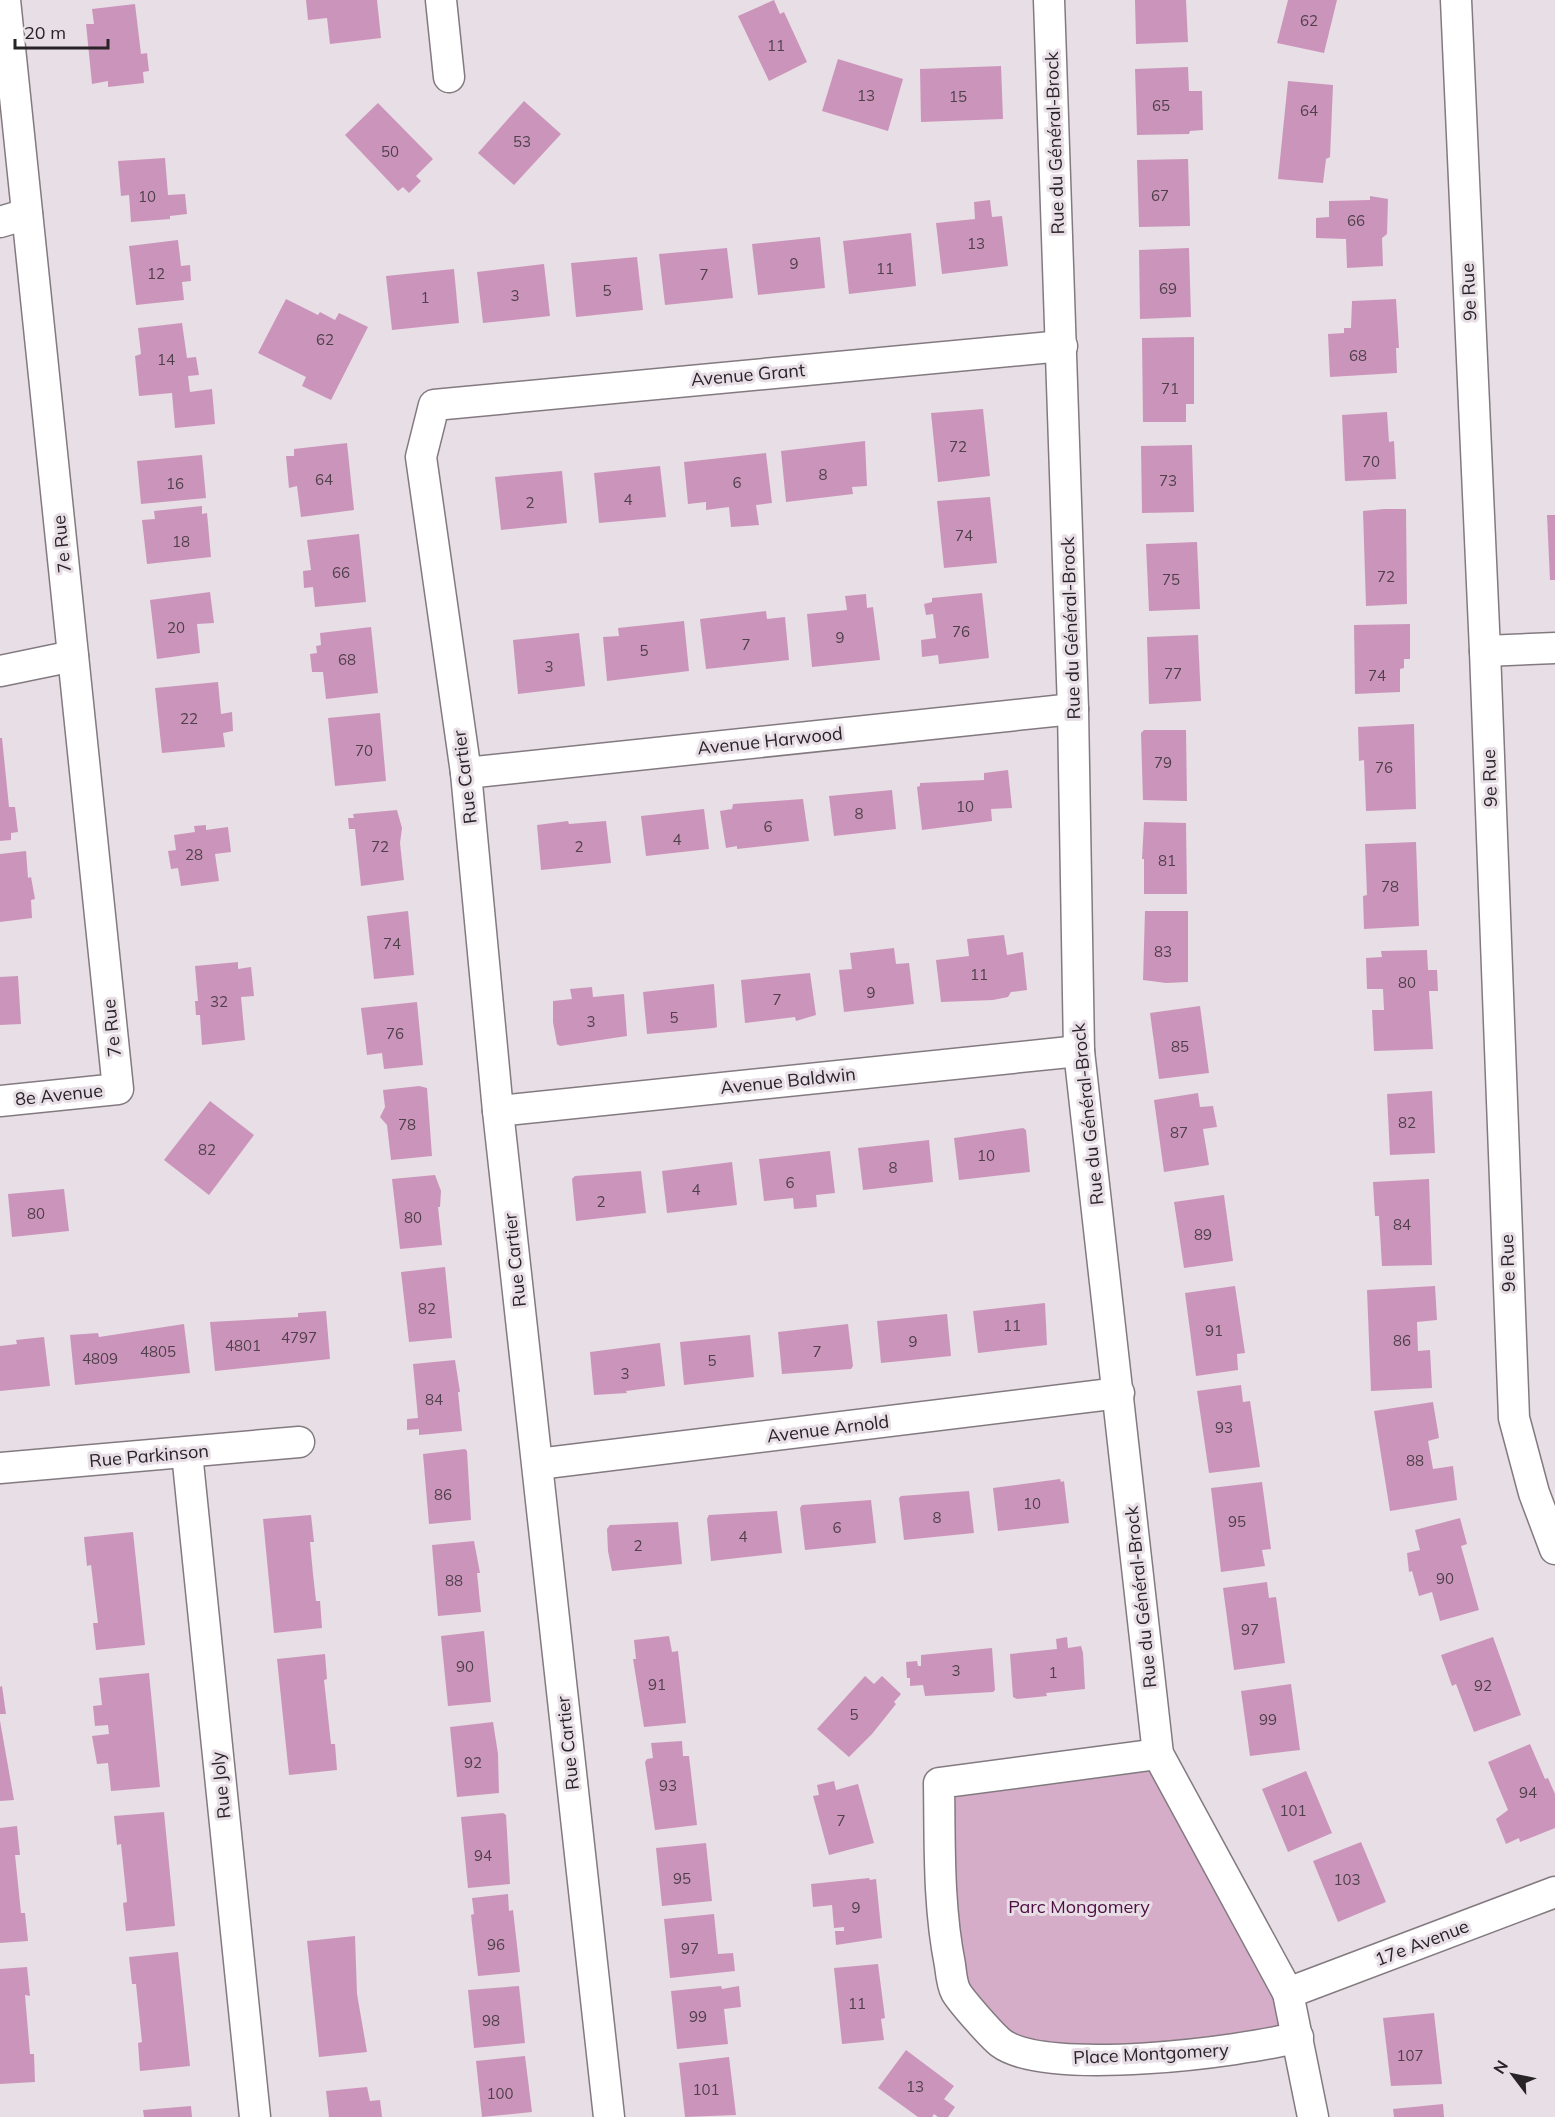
<svg xmlns="http://www.w3.org/2000/svg" width="1555" height="2117" font-family="Mulish,sans-serif">
	<rect width="100%" height="100%" fill="#e8dee5"/>
	<polygon fill="#d5adc9" points="1158,1754 1298,2037 1081,2058 1024,2043 962,2002 937,1794"/>
	<g fill="#cb95bb">
		<polygon points="306,0 377,0 381,38 330,44 327,18 308,20"/>
		<polygon points="774,0 780,14 784,12 807,62 769,81 738,16"/>
		<polygon points="1135,0 1186,0 1188,42 1136,44"/>
		<polygon points="1288,0 1337,0 1324,53 1277,43"/>
		<polygon points="135,4 141,54 147,53 149,71 143,72 144,83 108,87 108,81 92,84 86,24 94,24 92,9"/>
		<polygon points="838,59 903,79 888,131 822,111"/>
		<polygon points="1001,66 1003,119 921,122 920,69"/>
		<polygon points="1188,67 1189,91 1202,91 1203,130 1190,131 1189,134 1137,135 1135,69"/>
		<polygon points="1288,81 1333,85 1330,157 1326,159 1323,183 1278,179"/>
		<polygon points="524,101 561,134 514,185 478,153"/>
		<polygon points="378,103 433,159 416,176 421,181 409,193 403,187 398,191 345,135"/>
		<polygon points="165,158 168,195 185,194 187,214 170,216 170,219 131,222 129,195 121,196 118,161"/>
		<polygon points="1188,159 1190,226 1139,227 1137,160"/>
		<polygon points="1370,196 1388,199 1387,234 1382,238 1383,266 1347,268 1346,239 1316,238 1316,218 1329,217 1329,201 1370,200"/>
		<polygon points="990,200 992,217 1002,216 1008,266 942,274 936,223 975,219 974,202"/>
		<polygon points="911,233 916,286 849,294 843,241"/>
		<polygon points="820,237 825,288 758,295 752,244"/>
		<polygon points="178,240 181,266 190,265 191,281 182,282 184,300 136,305 129,246"/>
		<polygon points="727,248 733,298 665,305 659,254"/>
		<polygon points="1189,248 1191,317 1140,319 1139,250"/>
		<polygon points="637,257 643,310 576,317 571,263"/>
		<polygon points="544,264 550,316 483,323 477,272"/>
		<polygon points="454,269 459,323 392,330 386,276"/>
		<polygon points="286,299 318,315 320,312 335,320 339,313 368,327 331,400 302,386 306,377 258,353"/>
		<polygon points="1396,299 1399,348 1396,348 1397,373 1330,377 1328,334 1344,333 1344,328 1351,328 1352,301"/>
		<polygon points="182,323 187,358 196,357 199,375 188,376 190,392 212,389 215,424 175,428 172,393 139,396 135,356 141,354 138,328"/>
		<polygon points="1194,337 1194,404 1186,404 1186,422 1143,422 1142,338"/>
		<polygon points="983,409 990,476 938,482 931,413"/>
		<polygon points="1387,412 1389,442 1394,441 1396,479 1345,481 1342,415"/>
		<polygon points="865,441 867,486 852,487 853,494 786,502 781,451"/>
		<polygon points="347,443 354,510 301,517 297,486 289,488 286,456 294,456 294,449"/>
		<polygon points="1192,445 1194,512 1142,513 1141,446"/>
		<polygon points="766,453 772,503 756,505 759,525 731,527 729,507 706,510 706,502 688,504 684,462"/>
		<polygon points="202,455 206,498 141,504 137,461"/>
		<polygon points="660,466 666,517 599,523 594,473"/>
		<polygon points="562,471 567,523 501,530 495,477"/>
		<polygon points="990,497 997,563 944,568 937,501"/>
		<polygon points="202,506 202,514 207,513 211,557 147,564 142,520 155,519 154,511"/>
		<polygon points="1384,509 1406,509 1407,604 1366,606 1363,511"/>
		<polygon points="1547,515 1555,515 1555,580 1550,580"/>
		<polygon points="359,534 366,602 315,607 313,587 304,588 303,571 311,570 307,540"/>
		<polygon points="1197,542 1200,609 1149,611 1146,544"/>
		<polygon points="210,592 214,623 197,624 200,653 157,659 150,600"/>
		<polygon points="982,593 989,658 939,664 938,655 922,657 921,640 936,638 933,614 926,615 924,604 932,602 932,598"/>
		<polygon points="866,594 867,608 873,607 880,660 812,667 807,614 847,610 845,596"/>
		<polygon points="766,611 767,619 785,617 789,660 706,669 700,619"/>
		<polygon points="684,621 689,671 607,681 603,637 619,636 618,628"/>
		<polygon points="1410,624 1410,659 1404,659 1404,668 1400,669 1400,692 1355,694 1354,625"/>
		<polygon points="371,627 378,693 326,699 323,672 312,672 310,654 317,653 316,646 321,645 320,633"/>
		<polygon points="579,633 585,686 518,694 513,640"/>
		<polygon points="1198,635 1201,701 1149,704 1147,637"/>
		<polygon points="218,682 221,714 232,712 233,731 223,733 225,747 162,753 155,688"/>
		<polygon points="380,713 386,781 335,786 328,718"/>
		<polygon points="1414,724 1416,809 1366,811 1364,760 1359,761 1358,727"/>
		<polygon points="1144,730 1186,730 1187,801 1143,800 1141,733"/>
		<polygon points="0,738 2,738 9,807 15,807 18,832 11,833 11,840 0,841"/>
		<polygon points="1008,770 1012,808 991,809 992,821 922,830 917,787 920,786 920,783 984,780 984,773"/>
		<polygon points="892,790 896,829 834,836 829,796"/>
		<polygon points="803,799 809,841 737,849 737,846 726,848 720,811 732,809 733,804"/>
		<polygon points="704,809 709,849 646,856 641,816"/>
		<polygon points="397,810 402,828 400,843 404,880 361,886 355,829 349,829 348,818 354,818 353,814"/>
		<polygon points="568,821 569,824 606,821 611,863 541,870 537,825"/>
		<polygon points="1144,822 1186,823 1187,894 1144,894 1144,859 1142,859"/>
		<polygon points="206,825 206,830 228,827 231,852 215,854 219,881 181,886 178,868 171,869 168,851 176,850 174,835 195,832 194,826"/>
		<polygon points="1416,842 1419,926 1364,929 1363,896 1367,895 1365,844"/>
		<polygon points="26,851 28,878 31,877 35,899 31,900 32,918 0,922 0,854"/>
		<polygon points="408,911 414,975 374,979 367,916"/>
		<polygon points="1145,911 1188,911 1188,982 1166,983 1143,980"/>
		<polygon points="1004,935 1007,955 1023,952 1027,990 1011,992 1008,997 993,1000 941,1002 936,960 969,956 967,939"/>
		<polygon points="894,948 896,964 909,963 914,1004 844,1012 839,970 852,969 850,953"/>
		<polygon points="1427,950 1428,970 1437,970 1438,991 1429,991 1433,1049 1374,1051 1372,1010 1384,1010 1383,989 1367,989 1366,958 1382,957 1381,951"/>
		<polygon points="238,962 238,969 251,967 254,996 241,997 245,1040 202,1045 200,1015 196,1015 195,1001 198,1001 195,966"/>
		<polygon points="810,973 816,1015 796,1021 795,1017 745,1023 741,980"/>
		<polygon points="18,976 21,1024 0,1025 0,977"/>
		<polygon points="714,984 717,1027 714,1028 647,1034 643,992"/>
		<polygon points="592,987 593,997 624,994 627,1036 560,1046 557,1044 553,1022 553,1001 572,999 570,989"/>
		<polygon points="417,1002 423,1065 384,1069 382,1053 367,1055 361,1008"/>
		<polygon points="1200,1006 1209,1073 1159,1079 1150,1013"/>
		<polygon points="419,1086 427,1088 432,1156 391,1160 387,1125 380,1117 385,1107 383,1090"/>
		<polygon points="1432,1091 1435,1153 1390,1155 1387,1094"/>
		<polygon points="1198,1093 1200,1107 1213,1106 1217,1127 1203,1129 1209,1165 1164,1172 1154,1100"/>
		<polygon points="210,1101 254,1135 209,1195 164,1160"/>
		<polygon points="1023,1128 1026,1130 1030,1172 959,1180 954,1138"/>
		<polygon points="929,1140 933,1182 863,1190 858,1148"/>
		<polygon points="830,1151 835,1193 816,1195 817,1207 794,1209 793,1198 764,1201 759,1159"/>
		<polygon points="732,1162 737,1205 667,1213 662,1171"/>
		<polygon points="641,1171 646,1213 576,1221 572,1179 575,1176"/>
		<polygon points="435,1175 441,1191 440,1207 438,1207 442,1245 400,1249 392,1179"/>
		<polygon points="1429,1179 1432,1265 1382,1266 1379,1216 1375,1216 1373,1182"/>
		<polygon points="64,1189 69,1231 12,1237 8,1194"/>
		<polygon points="1224,1195 1233,1261 1184,1268 1174,1202"/>
		<polygon points="445,1267 452,1338 409,1342 401,1272"/>
		<polygon points="1235,1286 1245,1353 1237,1354 1238,1370 1196,1376 1185,1293"/>
		<polygon points="1435,1286 1437,1320 1417,1322 1418,1351 1430,1350 1432,1388 1371,1391 1367,1290"/>
		<polygon points="1045,1303 1047,1345 978,1353 973,1311"/>
		<polygon points="326,1311 330,1359 215,1371 210,1322 298,1317 298,1313"/>
		<polygon points="947,1314 951,1356 881,1363 877,1321"/>
		<polygon points="184,1324 190,1373 75,1385 70,1335 98,1333 99,1337"/>
		<polygon points="848,1324 853,1366 851,1369 782,1374 778,1332"/>
		<polygon points="750,1335 754,1377 684,1385 680,1342"/>
		<polygon points="44,1337 50,1386 0,1391 0,1346 17,1344 16,1340"/>
		<polygon points="660,1343 665,1386 626,1391 627,1393 594,1395 590,1352"/>
		<polygon points="455,1360 460,1392 458,1392 462,1431 419,1435 419,1429 407,1430 407,1419 418,1418 413,1364"/>
		<polygon points="1241,1385 1243,1402 1250,1401 1260,1467 1209,1473 1197,1391"/>
		<polygon points="1433,1402 1439,1438 1428,1441 1433,1469 1453,1466 1457,1500 1390,1511 1374,1411"/>
		<polygon points="465,1449 467,1451 471,1520 429,1524 423,1454"/>
		<polygon points="1060,1479 1061,1482 1064,1481 1069,1523 998,1531 993,1488"/>
		<polygon points="1262,1482 1271,1549 1262,1550 1265,1566 1221,1572 1211,1488"/>
		<polygon points="969,1491 974,1533 904,1540 899,1498 901,1496"/>
		<polygon points="871,1500 876,1543 805,1550 800,1508 802,1505"/>
		<polygon points="777,1511 782,1553 711,1561 707,1519 709,1515"/>
		<polygon points="311,1515 314,1542 310,1542 313,1574 316,1601 320,1601 322,1628 274,1633 263,1519"/>
		<polygon points="1460,1518 1467,1544 1461,1546 1479,1610 1440,1621 1432,1592 1419,1596 1412,1571 1409,1572 1407,1553 1420,1550 1415,1530"/>
		<polygon points="678,1522 682,1564 612,1571 608,1551 607,1529 610,1525"/>
		<polygon points="133,1532 145,1645 96,1650 93,1623 98,1623 91,1565 87,1566 84,1537"/>
		<polygon points="474,1541 480,1573 477,1573 481,1612 438,1616 432,1545"/>
		<polygon points="1267,1582 1269,1598 1276,1597 1285,1663 1234,1670 1223,1588"/>
		<polygon points="484,1631 491,1702 448,1706 441,1636"/>
		<polygon points="669,1636 672,1652 678,1651 686,1723 644,1727 633,1659 636,1659 634,1640"/>
		<polygon points="1067,1637 1068,1648 1081,1646 1083,1653 1085,1689 1046,1693 1047,1696 1017,1699 1013,1697 1010,1654 1057,1649 1056,1639"/>
		<polygon points="1493,1637 1521,1715 1474,1732 1456,1684 1452,1686 1441,1655"/>
		<polygon points="992,1648 995,1690 993,1692 925,1696 923,1685 910,1686 910,1678 907,1678 906,1662 917,1661 918,1666 921,1666 921,1655"/>
		<polygon points="325,1654 327,1679 324,1680 331,1744 335,1744 337,1770 289,1775 277,1659"/>
		<polygon points="149,1673 160,1787 111,1791 108,1763 97,1764 92,1736 109,1734 108,1725 95,1726 93,1706 102,1705 99,1678"/>
		<polygon points="865,1676 874,1684 882,1676 901,1694 894,1702 896,1704 872,1734 849,1757 817,1729"/>
		<polygon points="1291,1684 1300,1750 1250,1756 1241,1691"/>
		<polygon points="2,1686 6,1714 0,1714 0,1687"/>
		<polygon points="0,1721 14,1800 0,1801"/>
		<polygon points="493,1722 498,1754 499,1793 457,1797 450,1727"/>
		<polygon points="682,1741 683,1756 689,1756 697,1825 655,1830 645,1762 647,1759 653,1758 651,1743"/>
		<polygon points="1530,1744 1545,1779 1548,1778 1555,1794 1555,1828 1520,1842 1519,1838 1506,1844 1496,1819 1508,1810 1488,1762"/>
		<polygon points="1306,1771 1332,1833 1288,1852 1262,1789"/>
		<polygon points="834,1781 836,1790 858,1784 874,1843 829,1855 813,1796 819,1795 817,1785"/>
		<polygon points="164,1812 175,1926 126,1931 123,1903 127,1902 121,1844 117,1845 114,1816"/>
		<polygon points="503,1813 506,1815 510,1884 468,1888 461,1817"/>
		<polygon points="17,1826 20,1855 15,1855 21,1913 25,1913 28,1941 0,1943 0,1828"/>
		<polygon points="1361,1842 1386,1902 1338,1922 1313,1861"/>
		<polygon points="706,1843 712,1901 662,1906 656,1848"/>
		<polygon points="869,1878 870,1880 876,1879 882,1938 836,1945 835,1931 844,1931 844,1927 834,1928 832,1905 813,1907 811,1884"/>
		<polygon points="508,1894 509,1911 513,1910 520,1972 478,1976 471,1915 474,1914 472,1898"/>
		<polygon points="714,1914 718,1954 733,1953 735,1971 670,1978 664,1919"/>
		<polygon points="355,1936 357,1994 367,2052 319,2057 307,1941"/>
		<polygon points="178,1952 190,2066 140,2071 138,2043 142,2042 136,1984 132,1984 129,1957"/>
		<polygon points="878,1964 885,2018 881,2019 884,2040 842,2044 834,1968"/>
		<polygon points="27,1967 30,1996 25,1995 30,2054 34,2054 35,2082 0,2084 0,1969"/>
		<polygon points="519,1986 525,2043 474,2048 468,1990"/>
		<polygon points="721,1986 722,1989 739,1986 741,2007 724,2009 728,2044 677,2049 671,1991"/>
		<polygon points="1434,2013 1442,2084 1391,2086 1383,2018"/>
		<polygon points="906,2050 954,2086 944,2099 955,2107 948,2117 938,2117 934,2114 932,2117 918,2117 878,2088"/>
		<polygon points="525,2056 532,2112 482,2117 476,2061"/>
		<polygon points="729,2057 736,2115 685,2117 679,2063"/>
		<polygon points="367,2087 370,2101 380,2100 382,2117 329,2117 326,2091"/>
		<polygon points="1443,2104 1444,2117 1394,2117 1393,2109"/>
		<polygon points="191,2106 192,2117 144,2117 143,2110"/>
	</g>
	<g fill="none" stroke-linecap="round" stroke-linejoin="round">
		<g stroke="#837a80" stroke-width="33">
			<g id="minor">
				<polyline points="441,0 449,77"/>
				<polyline points="1049,0 1073,709 1079,1051 1158,1754 1288,1993 1313,2117"/>
				<polyline points="1456,0 1485,651 1514,1418 1534,1493 1555,1549"/>
				<polyline points="0,222 27,214"/>
				<polyline points="1485,651 1555,648"/>
				<polyline points="0,671 73,656"/>
				<polyline points="466,773 1073,709"/>
				<polyline points="0,1101 118,1089 5,0"/>
				<polyline points="498,1111 1079,1051"/>
				<polyline points="187,1453 255,2117"/>
				<polyline points="538,1464 1119,1393"/>
				<polyline points="0,1468 299,1442"/>
				<path d="M 1158,1754 L 939,1783 C 940,1844 938,1905 950,1965 C 951,1973 952,1985 956,1992 C 962,2002 992,2036 1001,2043 C 1046,2077 1242,2052 1298,2037"/>
				<polyline points="1288,1993 1555,1892"/>
				<polyline points="609,2117 498,1111 466,773 421,457 434,405 1062,346"/>
			</g>
		</g>
		<use href="#minor" stroke="#fff" stroke-width="30"/>
	</g>
	<g text-anchor="middle" stroke-width="6" stroke-linejoin="round" paint-order="stroke">
		<g font-size="15" fill="#50404b">
			<text x="1309" y="26">62</text>
			<text x="776" y="51">11</text>
			<text x="866" y="101">13</text>
			<text x="958" y="102">15</text>
			<text x="1161" y="111">65</text>
			<text x="1309" y="116">64</text>
			<text x="522" y="147">53</text>
			<text x="390" y="157">50</text>
			<text x="1160" y="201">67</text>
			<text x="147" y="202">10</text>
			<text x="1356" y="226">66</text>
			<text x="976" y="249">13</text>
			<text x="794" y="269">9</text>
			<text x="885" y="274">11</text>
			<text x="156" y="279">12</text>
			<text x="704" y="280">7</text>
			<text x="1168" y="294">69</text>
			<text x="607" y="296">5</text>
			<text x="515" y="301">3</text>
			<text x="425" y="303">1</text>
			<text x="325" y="345">62</text>
			<text x="1358" y="361">68</text>
			<text x="166" y="365">14</text>
			<text x="1170" y="394">71</text>
			<text x="958" y="452">72</text>
			<text x="1371" y="467">70</text>
			<text x="823" y="480">8</text>
			<text x="324" y="485">64</text>
			<text x="1168" y="486">73</text>
			<text x="737" y="488">6</text>
			<text x="175" y="489">16</text>
			<text x="628" y="505">4</text>
			<text x="530" y="508">2</text>
			<text x="964" y="541">74</text>
			<text x="181" y="547">18</text>
			<text x="341" y="578">66</text>
			<text x="1386" y="582">72</text>
			<text x="1171" y="585">75</text>
			<text x="176" y="633">20</text>
			<text x="961" y="637">76</text>
			<text x="840" y="643">9</text>
			<text x="746" y="650">7</text>
			<text x="644" y="656">5</text>
			<text x="347" y="665">68</text>
			<text x="549" y="672">3</text>
			<text x="1173" y="679">77</text>
			<text x="1377" y="681">74</text>
			<text x="189" y="724">22</text>
			<text x="364" y="756">70</text>
			<text x="1163" y="768">79</text>
			<text x="1384" y="773">76</text>
			<text x="965" y="812">10</text>
			<text x="859" y="819">8</text>
			<text x="768" y="832">6</text>
			<text x="677" y="845">4</text>
			<text x="380" y="852">72</text>
			<text x="579" y="852">2</text>
			<text x="194" y="860">28</text>
			<text x="1167" y="866">81</text>
			<text x="1390" y="892">78</text>
			<text x="392" y="949">74</text>
			<text x="1163" y="957">83</text>
			<text x="979" y="980">11</text>
			<text x="1407" y="988">80</text>
			<text x="871" y="998">9</text>
			<text x="777" y="1005">7</text>
			<text x="219" y="1007">32</text>
			<text x="674" y="1023">5</text>
			<text x="591" y="1027">3</text>
			<text x="395" y="1039">76</text>
			<text x="1180" y="1052">85</text>
			<text x="1407" y="1128">82</text>
			<text x="407" y="1130">78</text>
			<text x="1179" y="1138">87</text>
			<text x="207" y="1155">82</text>
			<text x="986" y="1161">10</text>
			<text x="893" y="1173">8</text>
			<text x="790" y="1188">6</text>
			<text x="696" y="1195">4</text>
			<text x="601" y="1207">2</text>
			<text x="36" y="1219">80</text>
			<text x="413" y="1223">80</text>
			<text x="1402" y="1230">84</text>
			<text x="1203" y="1240">89</text>
			<text x="427" y="1314">82</text>
			<text x="1012" y="1331">11</text>
			<text x="1214" y="1336">91</text>
			<text x="299" y="1343">4797</text>
			<text x="1402" y="1346">86</text>
			<text x="913" y="1347">9</text>
			<text x="243" y="1351">4801</text>
			<text x="158" y="1357">4805</text>
			<text x="817" y="1357">7</text>
			<text x="100" y="1364">4809</text>
			<text x="712" y="1366">5</text>
			<text x="625" y="1379">3</text>
			<text x="434" y="1405">84</text>
			<text x="1224" y="1433">93</text>
			<text x="1415" y="1466">88</text>
			<text x="443" y="1500">86</text>
			<text x="1032" y="1509">10</text>
			<text x="937" y="1523">8</text>
			<text x="1237" y="1527">95</text>
			<text x="837" y="1533">6</text>
			<text x="743" y="1542">4</text>
			<text x="638" y="1551">2</text>
			<text x="1445" y="1584">90</text>
			<text x="454" y="1586">88</text>
			<text x="1250" y="1635">97</text>
			<text x="465" y="1672">90</text>
			<text x="956" y="1676">3</text>
			<text x="1053" y="1678">1</text>
			<text x="657" y="1690">91</text>
			<text x="1483" y="1691">92</text>
			<text x="854" y="1720">5</text>
			<text x="1268" y="1725">99</text>
			<text x="473" y="1768">92</text>
			<text x="668" y="1791">93</text>
			<text x="1528" y="1798">94</text>
			<text x="1293" y="1816">101</text>
			<text x="841" y="1826">7</text>
			<text x="483" y="1861">94</text>
			<text x="682" y="1884">95</text>
			<text x="1347" y="1885">103</text>
			<text x="856" y="1913">9</text>
			<text x="496" y="1950">96</text>
			<text x="690" y="1954">97</text>
			<text x="857" y="2009">11</text>
			<text x="698" y="2022">99</text>
			<text x="491" y="2026">98</text>
			<text x="1410" y="2061">107</text>
			<text x="915" y="2092">13</text>
			<text x="706" y="2095">101</text>
			<text x="500" y="2099">100</text>
		</g>
		<g font-size="18" fill="#272326" stroke="#e8dee5">
			<text transform="translate(1055 143) rotate(-92)" y="6">Rue du Général-Brock</text>
			<text transform="translate(1469 292) rotate(-93)" y="6">9e Rue</text>
			<text transform="translate(748 375) rotate(-5)" y="6">Avenue Grant</text>
			<text transform="translate(62 544) rotate(-96)" y="6">7e Rue</text>
			<text transform="translate(1071 628) rotate(-92)" y="6">Rue du Général-Brock</text>
			<text transform="translate(770 741) rotate(-6)" y="6">Avenue Harwood</text>
			<text transform="translate(465 777) rotate(-97)" y="6">Rue Cartier</text>
			<text transform="translate(1490 778) rotate(-92)" y="6">9e Rue</text>
			<text transform="translate(112 1028) rotate(-96)" y="6">7e Rue</text>
			<text transform="translate(788 1081) rotate(-6)" y="6">Avenue Baldwin</text>
			<text transform="translate(59 1095) rotate(-6)" y="6">8e Avenue</text>
			<text transform="translate(1088 1114) rotate(-96)" y="6">Rue du Général-Brock</text>
			<text transform="translate(515 1260) rotate(-96)" y="6">Rue Cartier</text>
			<text transform="translate(1508 1263) rotate(-92)" y="6">9e Rue</text>
			<text transform="translate(828 1429) rotate(-7)" y="6">Avenue Arnold</text>
			<text transform="translate(149 1456) rotate(-5)" y="6">Rue Parkinson</text>
			<text transform="translate(1141 1597) rotate(-96)" y="6">Rue du Général-Brock</text>
			<text transform="translate(568 1743) rotate(-96)" y="6">Rue Cartier</text>
			<text transform="translate(221 1785) rotate(-96)" y="6">Rue Joly</text>
			<text transform="translate(1422 1943) rotate(-21)" y="6">17e Avenue</text>
			<text transform="translate(1151 2054) rotate(-3)" y="6">Place Montgomery</text>
		</g>
		<g font-size="18" fill="#4d0d41" stroke="#e8dee5">
			<text x="1079" y="1913">Parc Mongomery</text>
		</g>
	</g>
	<g transform="translate(1513 2075) rotate(302)" stroke="#e8dee5" stroke-width="4.5" paint-order="stroke">
	<path d="M0-4.5L10 22L0 15L-10 22Z" fill="#272326"/>
	<text y="-9" font-size="16" font-weight="bold" text-anchor="middle" fill="#272326">N</text>
	</g>
	<path d="M15 39v9h93v-9" fill="none" stroke="#272326" stroke-width="3"/>
	<text x="24" y="39" font-size="18" fill="#272326" stroke="#e8dee5" stroke-width="4.5" paint-order="stroke">20 m</text>
</svg>
